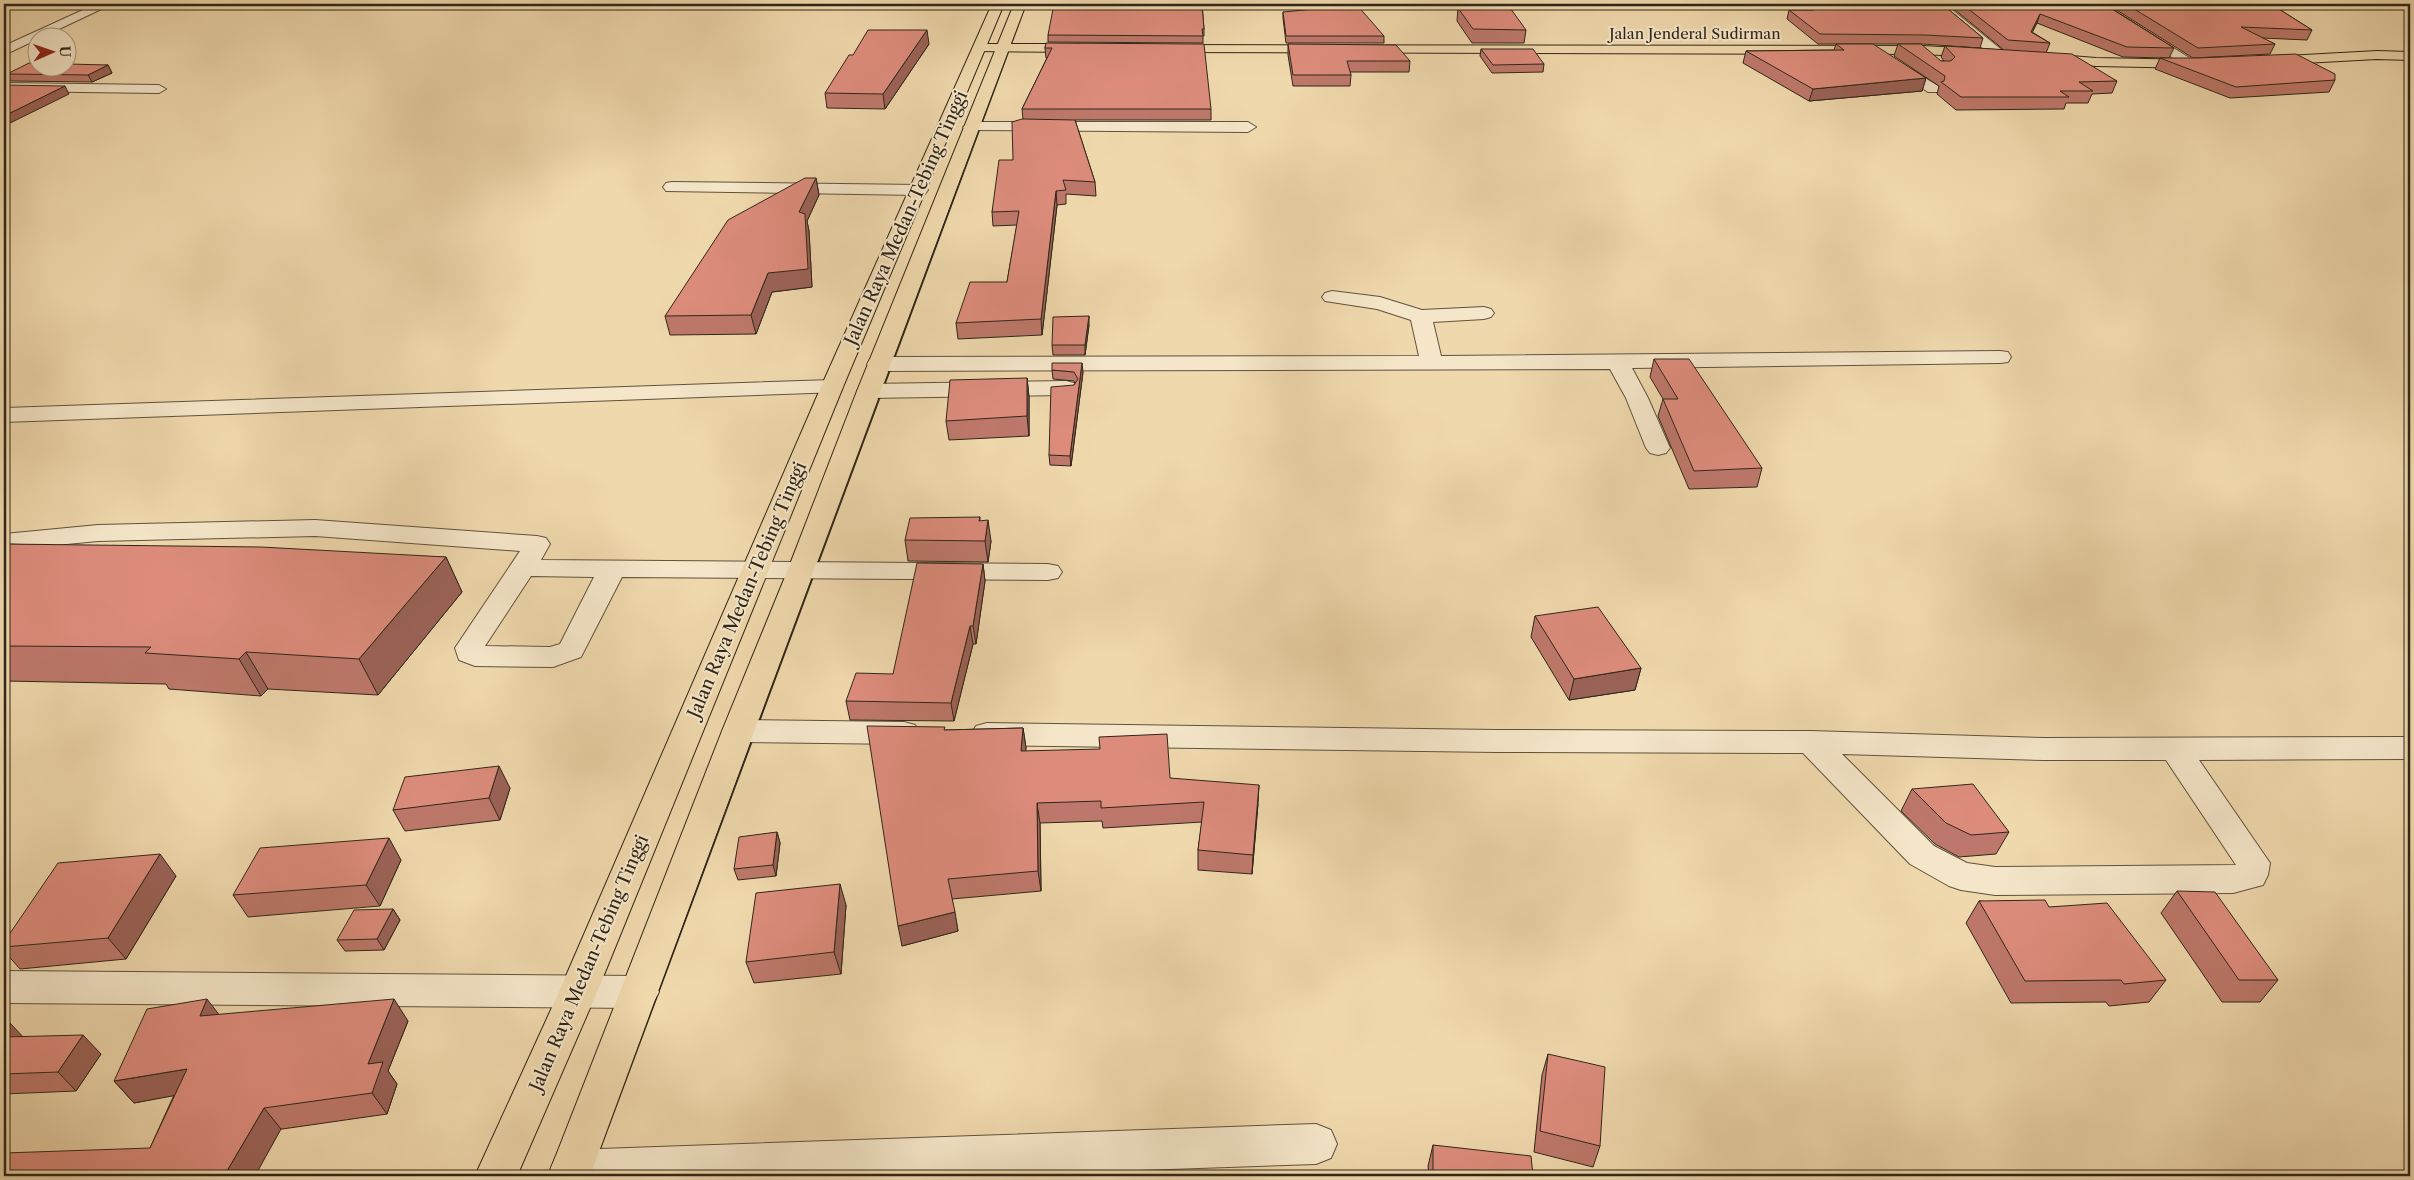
<svg xmlns="http://www.w3.org/2000/svg" width="2414" height="1180" font-family="'Libre Caslon Text',serif">
	<rect width="100%" height="100%" fill="#efd8ac"/>
	<filter id="stains"><feTurbulence type="fractalNoise" baseFrequency=".004" numOctaves="4"/><feColorMatrix values="0 0 0 0 .2 0 0 0 0 .09 0 0 0 0 .02 0 0 0 .5 -.17"/></filter>
	<radialGradient id="worn" r=".72"><stop offset=".6" stop-color="#630" stop-opacity="0"/><stop offset="1" stop-color="#630" stop-opacity=".3"/></radialGradient>
	<g fill="none" stroke-linecap="round" stroke-linejoin="round">
		<g stroke="#5f523e" stroke-width="2">
			<g id="minor">
				<polygon points="96,4 112,4 4,55 4,46"/>
				<polygon points="1931,4 1945,4 2003,51 2005,54 2003,57 1993,57"/>
				<polygon points="2090,4 2104,4 2199,64 2192,68 2187,67"/>
				<polygon points="1894,59 1938,86 1940,89 1938,92 1928,92 1889,66 1887,63 1889,60"/>
				<polygon points="4,83 159,85 166,89 159,93 4,91"/>
				<polygon points="971,122 1248,122 1256,127 1248,132 965,130 963,127"/>
				<polygon points="672,182 919,185 925,186 928,190 925,194 919,195 666,191 663,187 666,183"/>
				<polygon points="1332,291 1380,297 1422,310 1484,307 1491,309 1494,313 1491,317 1484,319 1433,322 1441,356 2000,351 2008,352 2011,357 2008,362 2000,363 1632,368 1648,398 1670,448 1666,453 1658,455 1650,453 1646,448 1626,398 1610,369 878,371 870,369 867,364 870,359 878,357 1419,356 1411,320 1377,309 1325,301 1322,297 1325,293"/>
				<polygon points="832,380 840,382 843,387 840,392 4,422 4,408"/>
				<polygon points="1066,381 1074,383 1077,388 1074,393 1066,395 868,398 860,396 857,391 860,386 868,384"/>
				<path d="M 315,520 L 537,536 L 546,538 L 550,544 L 541,560 L 1048,564 L 1058,566 L 1062,572 L 1058,578 L 1048,580 L 622,577 L 581,657 L 553,667 L 475,666 L 459,660 L 455,648 L 520,551 L 315,536 L 98,541 L 4,550 L 4,534 L 98,525 ZM 531,576 L 594,577 L 560,644 L 550,647 L 485,646 Z"/>
				<polygon points="738,720 904,722 915,725 920,733 915,741 904,744 738,742 727,739 722,731 727,723"/>
				<path d="M 987,723 L 1497,730 L 1811,731 L 2044,738 L 2410,737 L 2410,759 L 2199,760 L 2270,863 L 2268,875 L 2263,885 L 2233,893 L 1995,895 L 1961,890 L 1949,886 L 1910,864 L 1803,753 L 1497,752 L 987,745 L 976,742 L 971,734 L 976,726 ZM 1842,754 L 2044,760 L 2166,760 L 2236,865 L 1995,867 L 1967,863 L 1934,846 Z"/>
				<polygon points="4,971 640,976 653,981 659,992 653,1003 640,1008 4,1003"/>
				<polygon points="1316,1124 1331,1130 1337,1144 1331,1158 1316,1164 964,1176 553,1176 550,1170 556,1156 571,1150"/>
			</g>
		</g>
		<g stroke="#2f2619" stroke-width="2">
			<g id="major">
				<polygon points="980,44 1081,44 1088,48 1081,52 975,51 973,48"/>
				<polygon points="1166,45 1922,46 1981,49 1988,53 1981,57 1922,54 1161,52 1159,49"/>
				<polygon points="2377,51 2410,52 2410,60 2377,59 2268,65 2261,61 2268,57"/>
				<polygon points="2046,54 2096,58 2195,60 2202,64 2195,68 2096,66 2041,61 2039,58 2041,55"/>
			</g>
		</g>
		<g stroke="#2f2619" stroke-width="2">
			<g id="highway">
				<polygon points="992,4 1004,4 843,387 597,992 517,1176 475,1176 559,992 821,387"/>
				<path d="M 1014,4 L 1026,4 C 878,394 734,785 590,1176 L 548,1176 L 722,731 L 787,572 L 857,391 Z"/>
			</g>
		</g>
		<use href="#minor" fill="#f5e6c9" fill-rule="evenodd"/>
		<use href="#major" fill="#efd8ac" fill-rule="evenodd"/>
		<use href="#highway" fill="#efd8ac" fill-rule="evenodd"/>
	</g>
	<g fill="#be786b" stroke="#2f2619">
		<polygon points="1168,4 1202,4 1204,29 1204,36 1203,36 1203,43 1048,42 1048,35 1165,7 1169,5"/>
		<polygon points="1805,4 1942,4 1983,38 1980,48 1922,44 1818,44 1787,19 1789,10 1803,10"/>
		<polygon points="1950,4 2104,4 2174,48 2169,58 2123,57 2037,23 2032,32 2050,43 2046,53 2117,81 2112,93 2092,94 2088,103 2066,103 2064,109 1956,110 1937,94 1939,86 1894,56 1898,44 1941,61 1944,61 1941,57 1945,46 2004,50 1949,5"/>
		<polygon points="2107,4 2271,4 2312,30 2307,40 2262,38 2275,44 2270,54 2193,58"/>
		<polygon points="1458,8 1526,30 1524,43 1472,43 1457,21"/>
		<polygon points="1283,12 1384,36 1384,43 1286,43 1283,18"/>
		<polygon points="1046,43 1211,109 1211,120 1075,120 1095,182 1096,196 1066,194 1066,204 1057,205 1042,335 958,339 956,323 1007,282 1017,225 993,226 992,212 1013,160 1023,119 1022,109 1047,58 1046,58 1045,48"/>
		<polygon points="929,44 885,109 827,108 825,93"/>
		<polygon points="1288,44 1410,61 1409,72 1350,72 1351,75 1350,86 1293,86 1288,55"/>
		<polygon points="1836,44 1926,78 1922,91 1809,101 1743,63 1746,51 1834,50"/>
		<polygon points="1481,49 1544,64 1543,72 1492,73 1480,56"/>
		<polygon points="2160,58 2335,80 2329,92 2230,98 2155,69"/>
		<polygon points="108,65 112,73 92,82 11,81 7,74"/>
		<polygon points="816,178 819,195 807,221 809,231 812,287 772,292 756,334 670,335 665,316"/>
		<polygon points="1089,325 1085,355 1053,355 1052,345"/>
		<polygon points="1654,359 1762,468 1757,487 1689,489 1658,416 1663,399 1650,377"/>
		<polygon points="1052,370 1083,372 1071,466 1050,465 1049,455 1074,385 1075,383 1074,381 1053,379"/>
		<polygon points="1027,378 1029,397 1029,436 949,440 946,421"/>
		<polygon points="980,517 980,521 991,541 988,562 908,561 905,540"/>
		<polygon points="4,544 446,557 462,592 378,695 268,689 261,696 169,689 166,684 4,681"/>
		<polygon points="983,564 985,581 976,644 973,644 954,721 850,720 846,701 893,674"/>
		<polygon points="1535,616 1641,668 1635,690 1569,700 1531,637"/>
		<polygon points="1023,728 1026,748 1025,751 1170,778 1258,804 1252,874 1198,870 1198,850 1202,822 1103,828 1102,821 1040,823 1041,891 952,899 958,931 902,946 945,730"/>
		<polygon points="510,788 500,820 405,831 393,810"/>
		<polygon points="1912,789 2009,832 1996,854 1959,857 1935,844 1901,811"/>
		<polygon points="777,832 780,843 776,876 738,880 734,869"/>
		<polygon points="401,860 380,906 248,917 233,895"/>
		<polygon points="176,876 126,959 20,969 4,951 4,942"/>
		<polygon points="2177,891 2278,980 2260,1002 2222,1002 2161,913"/>
		<polygon points="1979,901 2049,907 2166,980 2149,1002 2109,1006 2106,1002 2011,1003 1966,923"/>
		<polygon points="846,905 841,974 754,983 746,962"/>
		<polygon points="393,909 400,920 384,950 345,951 337,940"/>
		<polygon points="220,1015 408,1021 388,1071 397,1084 387,1114 150,1148 174,1095 134,1103 114,1081"/>
		<polygon points="4,1022 23,1037 101,1054 76,1091 4,1094"/>
		<polygon points="1548,1054 1600,1146 1593,1167 1534,1152 1542,1075"/>
		<polygon points="1433,1145 1533,1176 1429,1176 1428,1166"/>
	</g>
	<g fill="#9b6257" stroke="#2f2619">
		<polygon points="2040,14 2037,23 2028,41 2031,32"/>
		<polygon points="927,30 929,44 885,109 883,94"/>
		<polygon points="108,65 112,73 92,82 88,75"/>
		<polygon points="1926,78 1922,91 1809,101 1813,89"/>
		<polygon points="65,86 69,94 4,126 4,116"/>
		<polygon points="816,178 819,195 807,221 809,231 812,287 772,292 756,334 751,315 768,273"/>
		<polygon points="1056,191 1057,205 1042,335 1041,319"/>
		<polygon points="1089,316 1089,325 1085,355 1085,345"/>
		<polygon points="1082,363 1083,372 1071,466 1070,456"/>
		<polygon points="1027,378 1029,397 1029,436 1027,416"/>
		<polygon points="988,520 991,541 988,562 985,541"/>
		<polygon points="446,557 462,592 378,695 359,659"/>
		<polygon points="983,564 985,581 976,644 973,626"/>
		<polygon points="970,626 973,644 954,721 951,703"/>
		<polygon points="246,652 268,689 261,696 239,659"/>
		<polygon points="1641,668 1635,690 1569,700 1574,679"/>
		<polygon points="1023,728 1026,748 1024,771 1021,751"/>
		<polygon points="499,766 510,788 500,820 489,798"/>
		<polygon points="1259,785 1258,804 1252,874 1253,855"/>
		<polygon points="1037,803 1040,823 1041,891 1038,871"/>
		<polygon points="777,832 780,843 776,876 773,865"/>
		<polygon points="389,838 401,860 380,906 366,885"/>
		<polygon points="160,854 176,876 126,959 108,938"/>
		<polygon points="840,884 846,905 841,974 834,952"/>
		<polygon points="393,909 400,920 384,950 377,939"/>
		<polygon points="955,912 958,931 902,946 898,926"/>
		<polygon points="207,999 224,1021 200,1016"/>
		<polygon points="394,999 408,1021 388,1071 397,1084 387,1114 372,1093 368,1064"/>
		<polygon points="8,1021 27,1041 4,1045 4,1027"/>
		<polygon points="83,1035 101,1054 76,1091 58,1072"/>
		<polygon points="187,1069 205,1090 134,1103 114,1081"/>
		<polygon points="264,1108 281,1129 255,1176 224,1176"/>
	</g>
	<g fill="#dd8c7c" stroke="#2f2619">
		<polygon points="1054,4 1154,4 1165,7 1171,4 1202,4 1204,29 1202,29 1203,36 1048,35"/>
		<polygon points="1806,4 1942,4 1983,38 1925,35 1820,34 1789,10 1813,10"/>
		<polygon points="1962,4 2104,4 2174,48 2127,47 2040,14 2031,32 2050,43 2008,40"/>
		<polygon points="2126,4 2271,4 2312,30 2241,27 2275,44 2198,48"/>
		<polygon points="1357,5 1384,36 1286,36 1283,12"/>
		<polygon points="1508,5 1526,30 1473,29 1458,8"/>
		<polygon points="868,30 927,30 883,94 825,93 849,55 853,55"/>
		<polygon points="1046,43 1204,44 1211,109 1022,109 1052,48 1045,48"/>
		<polygon points="1288,44 1396,45 1410,61 1347,61 1351,75 1293,75"/>
		<polygon points="1836,44 1873,44 1926,78 1813,89 1746,51 1844,50"/>
		<polygon points="1898,44 1921,44 1941,61 1951,61 1955,57 1945,46 2072,54 2117,81 2079,82 2093,91 2060,91 2069,97 1961,97 1941,82 1944,81 1945,76"/>
		<polygon points="1481,49 1533,49 1544,64 1493,65"/>
		<polygon points="2296,54 2335,74 2335,80 2236,87 2160,58 2197,58"/>
		<polygon points="29,63 38,63 38,68 68,68 68,64 108,65 88,75 7,74"/>
		<polygon points="4,85 65,86 4,116"/>
		<polygon points="1022,119 1075,120 1095,182 1063,180 1066,190 1056,191 1041,319 956,323 970,282 1007,282 1019,211 992,212 999,160 1013,160 1012,122"/>
		<polygon points="805,178 816,178 799,212 805,214 808,269 768,273 751,315 665,316 728,220"/>
		<polygon points="1089,316 1085,345 1052,345 1053,317"/>
		<polygon points="1654,359 1689,359 1762,468 1694,471 1663,399 1678,399"/>
		<polygon points="1052,363 1082,363 1070,456 1049,455 1051,387 1074,385 1078,379 1074,372 1052,370"/>
		<polygon points="1027,378 1027,416 946,421 950,380"/>
		<polygon points="980,517 979,521 988,520 985,541 905,540 910,518"/>
		<polygon points="4,544 261,547 446,557 359,659 246,652 239,659 145,653 151,647 4,646"/>
		<polygon points="917,563 983,564 973,626 970,626 951,703 846,701 856,673 893,674"/>
		<polygon points="1598,607 1641,668 1574,679 1535,616"/>
		<polygon points="867,726 945,727 944,730 1023,728 1021,751 1100,749 1099,737 1167,734 1170,778 1259,785 1253,855 1198,850 1204,802 1101,808 1101,801 1037,803 1038,871 948,879 955,912 898,926"/>
		<polygon points="499,766 489,798 393,810 405,777"/>
		<polygon points="1973,784 2009,832 1971,835 1946,823 1912,789"/>
		<polygon points="777,832 773,865 734,869 739,837"/>
		<polygon points="389,838 366,885 233,895 260,848"/>
		<polygon points="160,854 108,938 4,947 4,942 58,863"/>
		<polygon points="840,884 834,952 746,962 756,893"/>
		<polygon points="2177,891 2215,892 2278,980 2239,980"/>
		<polygon points="2045,900 2049,907 2107,903 2166,980 2124,984 2121,980 2025,981 1979,901"/>
		<polygon points="393,909 377,939 337,940 354,910"/>
		<polygon points="207,999 200,1016 394,999 368,1064 383,1062 372,1093 264,1108 224,1176 4,1176 4,1153 150,1148 187,1069 114,1081 147,1009"/>
		<polygon points="8,1021 4,1027 4,1022"/>
		<polygon points="83,1035 58,1072 4,1074 4,1037"/>
		<polygon points="1548,1054 1605,1067 1600,1146 1540,1131"/>
		<polygon points="1433,1145 1531,1156 1533,1176 1433,1176"/>
	</g>
	<g text-anchor="middle" stroke-width="4" stroke-linejoin="round" paint-order="stroke">
		<g font-size="15" fill="#2f2619" stroke="#f5e6c9">
			<text x="1695" y="39">Jalan Jenderal Sudirman</text>
		</g>
		<g font-size="18" fill="#2f2619" stroke="#f5e6c9">
			<text transform="translate(906 218) rotate(-66)" y="6">Jalan Raya Medan-Tebing Tinggi</text>
			<text transform="translate(747 590) rotate(-67)" y="6">Jalan Raya Medan-Tebing Tinggi</text>
			<text transform="translate(589 963) rotate(-67)" y="6">Jalan Raya Medan-Tebing Tinggi</text>
		</g>
	</g>
	<rect width="2414" height="1180" fill="none" stroke="#efd8ac" stroke-width="20"/>
	<rect x="5" y="5" width="2404" height="1170" fill="none" stroke="#2f2619" stroke-width="2.5"/>
	<rect x="10" y="10" width="2394" height="1160" fill="none" stroke="#2f2619"/>
	<g transform="translate(52 52) rotate(88)"><circle r="24" fill="#f5e6c9" stroke="#a69983"/>
	<path d="M0-4L9 19L0 12L-9 19Z" fill="#8f2418"/>
	<text y="-8" font-size="14" font-weight="bold" text-anchor="middle" fill="#2f2619">U</text>
	</g>
	<rect width="100%" height="100%" filter="url(#stains)"/>
	<rect width="100%" height="100%" fill="url(#worn)"/>
</svg>
